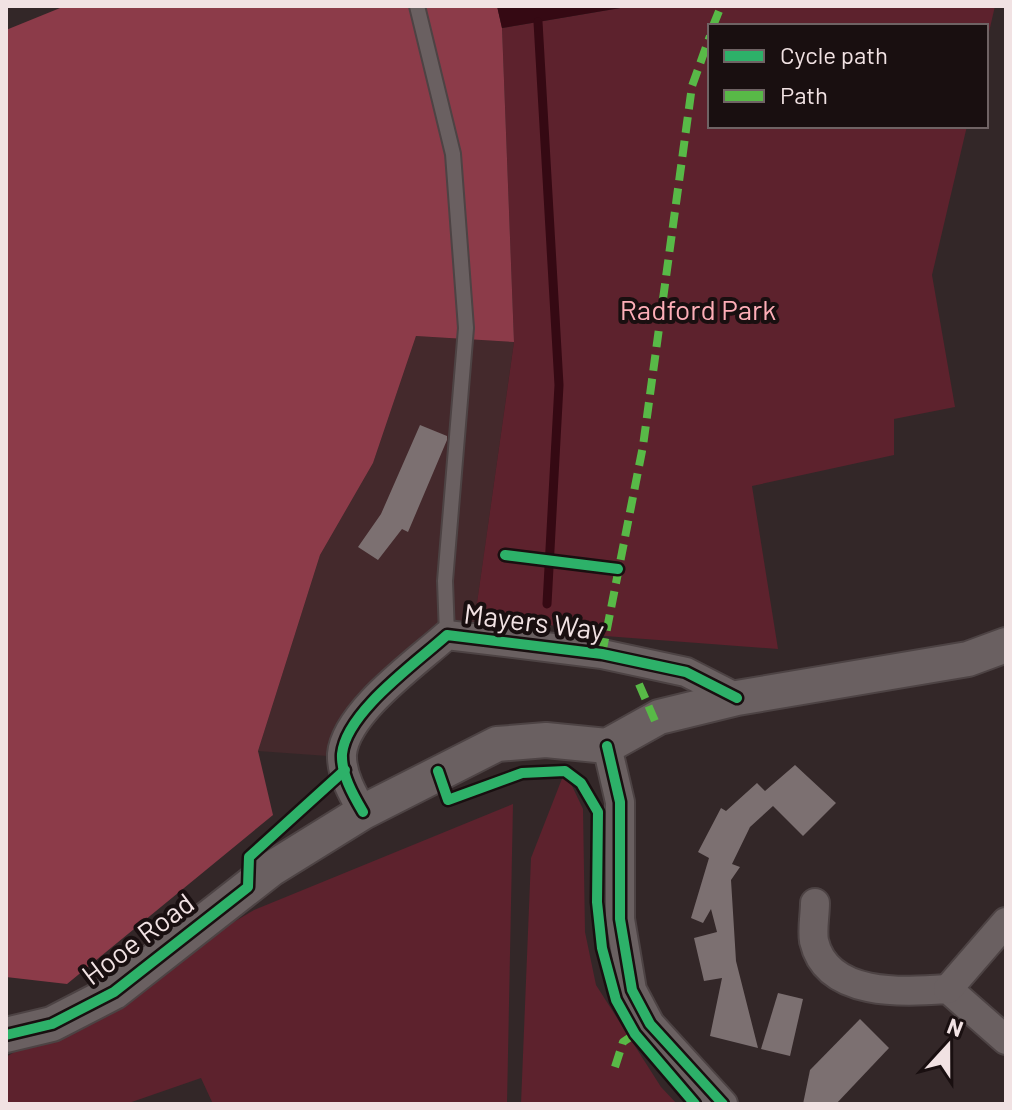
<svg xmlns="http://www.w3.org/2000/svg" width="1012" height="1110" font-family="Barlow,sans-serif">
	<rect width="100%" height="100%" fill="#332728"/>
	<polygon fill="#44292c" points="416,336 514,342 472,639 446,635 342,757 258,751 320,555 373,463"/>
	<g fill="#5d222d">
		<polygon points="632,6 995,6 986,45 986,26 710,26 710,126 967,126 932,275 955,407 894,419 894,455 752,486 778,649 605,636 476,610 514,342 502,28"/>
		<polygon points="565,771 583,809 585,932 596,985 661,1087 677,1104 521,1104 531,858"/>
		<polygon points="513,804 507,1104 213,1104 201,1078 126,1104 6,1104 6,1057 254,910"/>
	</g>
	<polygon fill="#8c3b49" points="65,6 497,6 502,28 514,342 416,336 373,463 320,555 258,751 273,815 67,984 6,977 6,30"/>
	<polygon fill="#350913" points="497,6 632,6 502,28"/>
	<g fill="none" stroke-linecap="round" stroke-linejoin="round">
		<polyline stroke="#350913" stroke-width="9" points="538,22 559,385 547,604"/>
	</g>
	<g fill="#7c7071">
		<polygon points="420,425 447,436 447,440 408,532 402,529 378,560 358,547 381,514"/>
		<polygon points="795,765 836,803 803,836 773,806 750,827 732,864 740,867 731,880 736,961 758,1048 710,1036 722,978 704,981 694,938 717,932 711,909 703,923 691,918 709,858 698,852 721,808 726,811 757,783 765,791"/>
		<polygon points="778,993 803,999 790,1056 761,1049"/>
		<polygon points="860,1019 889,1048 836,1104 803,1104 810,1070"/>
	</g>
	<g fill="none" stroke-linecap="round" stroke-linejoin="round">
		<g stroke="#4d4344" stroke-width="18">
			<polyline id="service" points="417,6 453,154 466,328 445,581 447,635"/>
		</g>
		<g stroke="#4d4344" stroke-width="32">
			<g id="minor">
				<polyline points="607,746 620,802 620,919 632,990 650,1024 723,1104"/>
				<path d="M 363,812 C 353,795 341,774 342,754 C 346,712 416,663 447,635 L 602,654 L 686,672 L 737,698"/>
				<path d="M 815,903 C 815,915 812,929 814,941 C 827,998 905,992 948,989 L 1006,1040"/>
				<polyline points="948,989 1006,922"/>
			</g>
		</g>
		<g stroke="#4d4344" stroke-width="38">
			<polyline id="tertiary" points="6,1035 52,1024 114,992 271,869 363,812 497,744 546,740 607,746 659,717 737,698 968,659 1006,645"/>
		</g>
		<use href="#service" stroke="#6a6061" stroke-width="14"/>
		<use href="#minor" stroke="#6a6061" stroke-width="28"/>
		<use href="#tertiary" stroke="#6a6061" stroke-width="34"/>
		<g stroke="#58b947" stroke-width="8" stroke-dasharray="16 8" stroke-linecap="butt">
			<polyline points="713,26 721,6"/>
			<polyline points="602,654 643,446 692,86 710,36"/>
			<polyline points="639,684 655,721"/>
			<polyline points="615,1067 623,1042 641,1030"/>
		</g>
		<g stroke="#190f10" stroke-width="15">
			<g id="cycleway">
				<polyline points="505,555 618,569"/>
				<polyline points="607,746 620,802 620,919 632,990 650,1024 723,1104"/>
				<polyline points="438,771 448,800 522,773 565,771 581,783 598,812 597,902 602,948 616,1000 635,1034 695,1104"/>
				<path d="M 363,812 C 353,795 341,774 342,754 C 346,712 416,663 447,635 L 602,654 L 686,672 L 737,698"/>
				<polyline points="6,1035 52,1024 114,992 248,887 249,857 345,770"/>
			</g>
		</g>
		<use href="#cycleway" stroke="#2db169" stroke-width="10"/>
	</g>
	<g text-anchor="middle" stroke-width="8" stroke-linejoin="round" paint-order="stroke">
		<g font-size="28" fill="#fdaeb7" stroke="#190f10">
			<text x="698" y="320">Radford Park</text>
		</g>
		<g font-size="28" fill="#f1e2e3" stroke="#190f10">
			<text transform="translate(534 622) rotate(7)" y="10">Mayers Way</text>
			<text transform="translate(138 939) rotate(-37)" y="10">Hooe Road</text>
		</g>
	</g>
	<rect width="1012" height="1110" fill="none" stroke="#f1e2e3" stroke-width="16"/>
	<rect x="708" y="24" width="280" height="104" fill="#190f10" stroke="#6f6364" stroke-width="2"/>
	<rect x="724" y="50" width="40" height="12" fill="#2db169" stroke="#6f6364" stroke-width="2"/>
	<text x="780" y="64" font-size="24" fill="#f1e2e3">Cycle path</text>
	<rect x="724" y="90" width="40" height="12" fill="#58b947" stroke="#6f6364" stroke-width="2"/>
	<text x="780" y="104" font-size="24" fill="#f1e2e3">Path</text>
	<g transform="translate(948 1046) rotate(21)" stroke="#190f10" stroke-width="6" paint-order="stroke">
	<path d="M0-6L14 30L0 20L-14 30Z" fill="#f1e2e3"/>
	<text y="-12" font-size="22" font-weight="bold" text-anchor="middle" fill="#f1e2e3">N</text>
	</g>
</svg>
